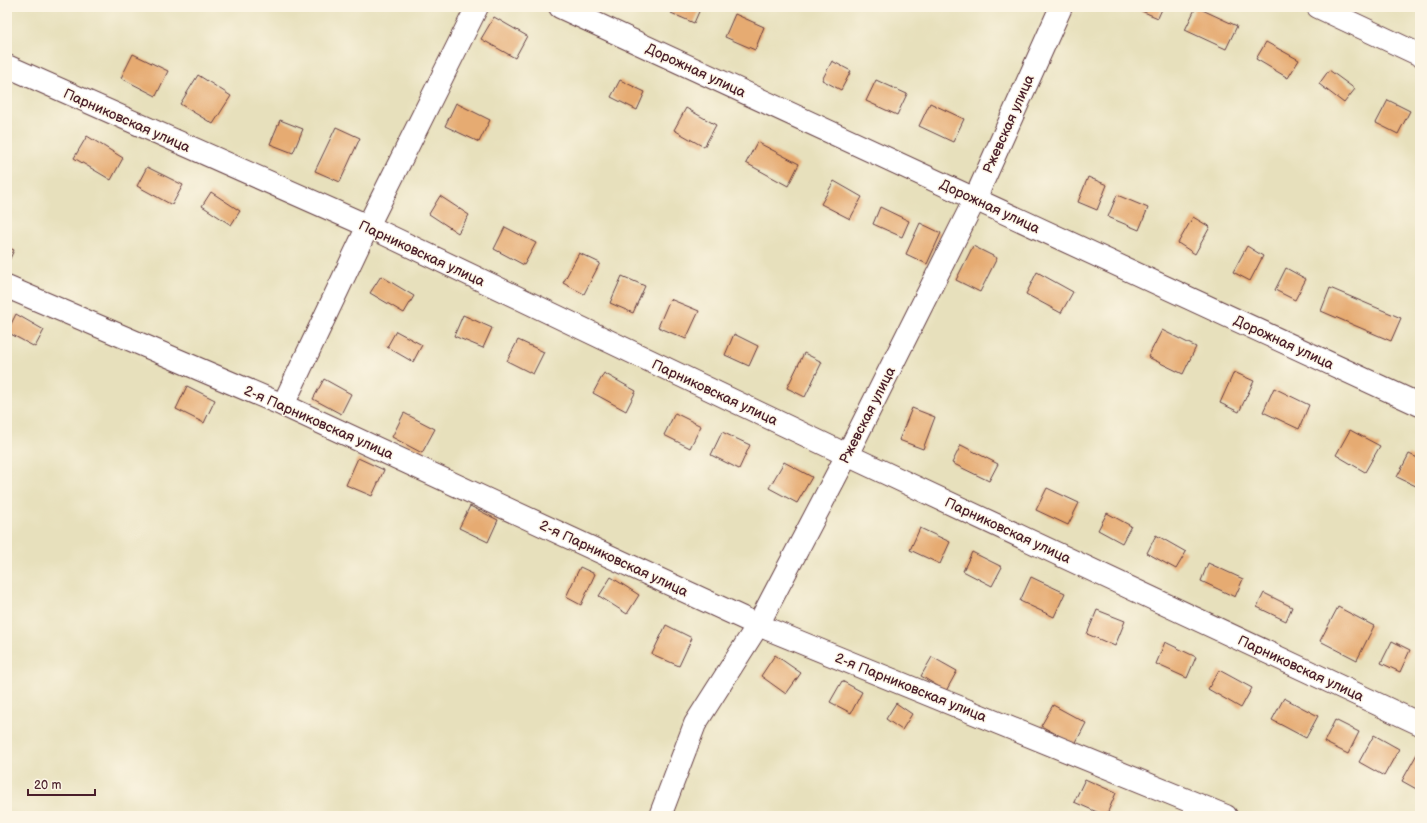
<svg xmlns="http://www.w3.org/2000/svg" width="1427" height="823" font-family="'Balsamiq Sans',sans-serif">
	<rect width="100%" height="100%" fill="#fcf5e5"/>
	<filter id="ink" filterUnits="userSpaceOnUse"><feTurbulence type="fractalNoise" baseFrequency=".025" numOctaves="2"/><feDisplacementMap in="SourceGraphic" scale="8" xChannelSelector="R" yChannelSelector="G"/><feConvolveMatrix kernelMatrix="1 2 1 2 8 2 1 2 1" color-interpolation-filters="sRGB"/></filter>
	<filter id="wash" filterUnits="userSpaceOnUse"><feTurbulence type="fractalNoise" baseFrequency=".012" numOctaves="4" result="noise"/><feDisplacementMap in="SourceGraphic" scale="16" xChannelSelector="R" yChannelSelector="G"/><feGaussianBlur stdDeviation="0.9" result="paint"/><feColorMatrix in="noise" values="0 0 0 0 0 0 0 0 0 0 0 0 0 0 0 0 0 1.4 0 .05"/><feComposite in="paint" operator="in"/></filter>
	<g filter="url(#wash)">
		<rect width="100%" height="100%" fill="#e7e0bc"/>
		<g id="blocks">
			<g fill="#e6ab72">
				<polygon points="673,7 701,7 694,23 671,13"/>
				<polygon points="1132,7 1163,7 1158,18"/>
				<polygon points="1196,7 1237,26 1226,49 1185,30"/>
				<polygon points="735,14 764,27 755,50 725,37"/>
				<polygon points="494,17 527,36 515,58 481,39"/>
				<polygon points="1266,42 1299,60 1288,78 1256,59"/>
				<polygon points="133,54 168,71 156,96 121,78"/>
				<polygon points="832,61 851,71 841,90 822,80"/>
				<polygon points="1329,70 1355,89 1344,103 1319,84"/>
				<polygon points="198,75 231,96 213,124 180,104"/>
				<polygon points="620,80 645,92 637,110 611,97"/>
				<polygon points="876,80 907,94 897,115 866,101"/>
				<polygon points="1388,100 1410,111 1398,134 1376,123"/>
				<polygon points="456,103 490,120 479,142 445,126"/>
				<polygon points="930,103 964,119 953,142 919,126"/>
				<polygon points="686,108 716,125 704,147 674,130"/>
				<polygon points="280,120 303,129 293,153 270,144"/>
				<polygon points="336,127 360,138 340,182 315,171"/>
				<polygon points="87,136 123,158 111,180 74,158"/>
				<polygon points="757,142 799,164 788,186 746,163"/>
				<polygon points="147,167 183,185 172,205 137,186"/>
				<polygon points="1088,177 1107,185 1097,210 1078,202"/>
				<polygon points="834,181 862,197 850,219 821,204"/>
				<polygon points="211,192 240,211 231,225 202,206"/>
				<polygon points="1117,195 1148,208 1139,230 1108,217"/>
				<polygon points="440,196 469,215 458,233 429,214"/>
				<polygon points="880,207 909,221 902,237 873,224"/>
				<polygon points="1193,217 1210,227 1195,254 1178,243"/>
				<polygon points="920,223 941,233 927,264 906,254"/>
				<polygon points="505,227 536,243 524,265 494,249"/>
				<polygon points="973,246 997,258 980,292 956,280"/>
				<polygon points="1247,246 1263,256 1250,281 1233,272"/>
				<polygon points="7,247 14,250 7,265"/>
				<polygon points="579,253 600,263 584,294 563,283"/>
				<polygon points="1286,268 1306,279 1295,300 1275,290"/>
				<polygon points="1037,272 1073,292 1061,313 1026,294"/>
				<polygon points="381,276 414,296 404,313 370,293"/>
				<polygon points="622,276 645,286 633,313 610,303"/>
				<polygon points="1330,288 1401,318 1391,341 1321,311"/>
				<polygon points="670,299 699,311 686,339 658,327"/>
				<polygon points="16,314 44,330 35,347 7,332"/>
				<polygon points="463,315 492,328 483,348 454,336"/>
				<polygon points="1162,330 1196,347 1183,374 1148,357"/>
				<polygon points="396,331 422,345 413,362 387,347"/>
				<polygon points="734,334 758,346 749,366 725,355"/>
				<polygon points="518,340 544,352 533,374 507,361"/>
				<polygon points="804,353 822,362 805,397 787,388"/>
				<polygon points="1234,372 1254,381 1239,412 1220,403"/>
				<polygon points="604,373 636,391 626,411 593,393"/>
				<polygon points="324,379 351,394 341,414 313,399"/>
				<polygon points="187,386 215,400 204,423 176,409"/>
				<polygon points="1274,388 1309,405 1299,429 1263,412"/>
				<polygon points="912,408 935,417 923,449 899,440"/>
				<polygon points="404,413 435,429 422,453 392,437"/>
				<polygon points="675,413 701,426 690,448 664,435"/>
				<polygon points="1350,430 1380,446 1365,472 1336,455"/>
				<polygon points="722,432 750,445 739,469 711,455"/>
				<polygon points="961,445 998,464 989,481 952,463"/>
				<polygon points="1409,454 1420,459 1420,488 1397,477"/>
				<polygon points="358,458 384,470 372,496 346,485"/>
				<polygon points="784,462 812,477 797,503 769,488"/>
				<polygon points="1047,488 1079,503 1068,525 1036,510"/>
				<polygon points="470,506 498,520 488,542 459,528"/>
				<polygon points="1107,513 1131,526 1122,543 1098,530"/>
				<polygon points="920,528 950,542 940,564 910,550"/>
				<polygon points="1156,535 1186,552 1176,569 1147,553"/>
				<polygon points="972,552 1002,567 992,586 963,571"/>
				<polygon points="1208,563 1243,579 1235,597 1201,581"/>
				<polygon points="580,567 595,574 581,605 566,597"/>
				<polygon points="611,577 639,595 627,614 599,596"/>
				<polygon points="1031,577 1065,593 1054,617 1020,601"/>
				<polygon points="1264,593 1292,607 1286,621 1257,607"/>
				<polygon points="1338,607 1374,626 1357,660 1320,641"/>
				<polygon points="1097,610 1125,621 1115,646 1087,634"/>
				<polygon points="666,625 692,638 679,666 652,654"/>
				<polygon points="1392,641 1410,650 1400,672 1381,663"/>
				<polygon points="1165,642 1196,657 1187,678 1156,664"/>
				<polygon points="775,655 801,673 786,694 761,676"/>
				<polygon points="932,657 957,671 946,691 921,676"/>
				<polygon points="1219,670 1252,688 1241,708 1208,689"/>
				<polygon points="842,681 862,692 851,713 830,702"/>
				<polygon points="1284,698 1318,716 1306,738 1272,720"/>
				<polygon points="896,703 912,714 902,730 886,719"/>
				<polygon points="1053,705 1086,723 1075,744 1041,726"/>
				<polygon points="1335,720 1359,732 1348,754 1324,742"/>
				<polygon points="1374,735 1399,749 1384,776 1359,762"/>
				<polygon points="1417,754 1420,756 1420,791 1402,781"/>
				<polygon points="1085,779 1116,793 1106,816 1074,802"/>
			</g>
		</g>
	</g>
	<g filter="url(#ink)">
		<use href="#blocks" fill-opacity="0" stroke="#623c41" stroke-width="1"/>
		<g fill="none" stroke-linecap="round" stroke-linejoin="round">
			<g stroke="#623c41" stroke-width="24">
				<g id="minor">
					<polyline points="560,7 1420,405"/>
					<polyline points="1318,7 1420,55"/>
					<polyline points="7,66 368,226 847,455 1420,724"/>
					<polyline points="7,287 283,405 758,625 1226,816"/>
					<polyline points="283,405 368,226 477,7"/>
					<polyline points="660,816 695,724 758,625 847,455 975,199 1061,7"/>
				</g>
			</g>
			<use href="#minor" stroke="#fff" stroke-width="22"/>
		</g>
	</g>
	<g text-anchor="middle" stroke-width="3" stroke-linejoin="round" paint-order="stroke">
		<g font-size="14" fill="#4a1f2b" stroke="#fcf5e5">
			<text transform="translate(696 70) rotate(25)" y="5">Дорожная улица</text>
			<text transform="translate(127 120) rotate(24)" y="5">Парниковская улица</text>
			<text transform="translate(1008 124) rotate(-66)" y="5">Ржевская улица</text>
			<text transform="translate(990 206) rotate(25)" y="5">Дорожная улица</text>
			<text transform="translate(422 253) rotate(25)" y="5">Парниковская улица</text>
			<text transform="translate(1284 342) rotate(25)" y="5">Дорожная улица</text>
			<text transform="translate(715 392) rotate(25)" y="5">Парниковская улица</text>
			<text transform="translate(867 415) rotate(-63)" y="5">Ржевская улица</text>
			<text transform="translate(319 422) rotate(24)" y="5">2-я Парниковская улица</text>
			<text transform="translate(1008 530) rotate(25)" y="5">Парниковская улица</text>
			<text transform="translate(614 558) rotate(25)" y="5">2-я Парниковская улица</text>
			<text transform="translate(1301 668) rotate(25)" y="5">Парниковская улица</text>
			<text transform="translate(911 687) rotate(22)" y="5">2-я Парниковская улица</text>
		</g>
	</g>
	<rect width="1427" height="823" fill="none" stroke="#fcf5e5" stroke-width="24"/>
	<path d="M28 789v6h67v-6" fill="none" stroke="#4a1f2b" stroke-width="2"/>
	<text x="34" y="789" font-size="12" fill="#4a1f2b" stroke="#fcf5e5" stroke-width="3" paint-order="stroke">20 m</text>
</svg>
